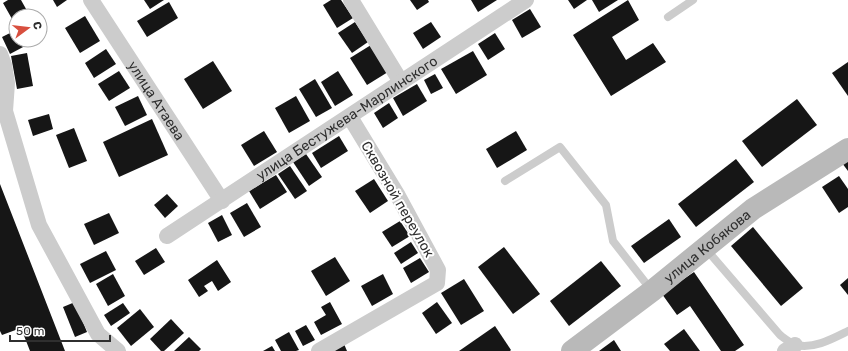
<svg xmlns="http://www.w3.org/2000/svg" width="848" height="351" font-family="Rubik,sans-serif">
	<rect width="100%" height="100%" fill="#fff"/>
	<g fill="#161616">
		<polygon points="8,0 21,0 30,16 16,16 16,26 3,3"/>
		<polygon points="53,0 67,0 57,7"/>
		<polygon points="144,0 164,0 150,9"/>
		<polygon points="331,0 341,0 353,18 337,28 323,5"/>
		<polygon points="410,0 428,0 429,2 417,10"/>
		<polygon points="471,0 497,0 478,12"/>
		<polygon points="568,0 587,0 574,9"/>
		<polygon points="592,0 618,0 599,12"/>
		<polygon points="628,0 639,20 612,37 626,60 653,43 666,62 611,96 573,35"/>
		<polygon points="169,2 178,18 147,37 137,21"/>
		<polygon points="530,9 541,27 522,38 512,20"/>
		<polygon points="85,16 100,41 80,53 65,28"/>
		<polygon points="355,22 368,42 352,53 338,33"/>
		<polygon points="431,22 441,37 423,49 413,33"/>
		<polygon points="16,30 16,40 22,40 25,46 10,54 2,37"/>
		<polygon points="495,33 505,49 488,60 478,44"/>
		<polygon points="371,45 388,72 367,85 350,58"/>
		<polygon points="106,49 116,64 94,78 85,63"/>
		<polygon points="473,51 487,75 456,94 441,69"/>
		<polygon points="27,53 33,86 17,89 11,56"/>
		<polygon points="213,61 232,91 203,109 184,79"/>
		<polygon points="848,62 848,96 832,73"/>
		<polygon points="119,71 130,88 109,101 98,84"/>
		<polygon points="338,71 353,95 335,106 321,82"/>
		<polygon points="435,74 443,88 431,94 424,80"/>
		<polygon points="315,79 332,108 316,117 299,89"/>
		<polygon points="417,84 427,101 403,116 393,98"/>
		<polygon points="138,96 147,115 125,126 115,107"/>
		<polygon points="296,96 310,121 289,133 275,108"/>
		<polygon points="797,99 817,125 762,167 742,141"/>
		<polygon points="389,103 398,118 383,128 374,113"/>
		<polygon points="49,114 53,129 33,136 28,120"/>
		<polygon points="152,119 168,155 119,177 103,142"/>
		<polygon points="74,128 87,161 69,168 56,135"/>
		<polygon points="264,131 277,152 254,166 241,145"/>
		<polygon points="516,131 527,150 497,168 486,149"/>
		<polygon points="339,136 348,151 321,168 312,153"/>
		<polygon points="306,154 322,177 309,186 293,162"/>
		<polygon points="736,159 754,182 696,227 678,204"/>
		<polygon points="848,159 848,171 842,163"/>
		<polygon points="290,166 307,191 295,199 278,174"/>
		<polygon points="276,175 287,192 260,209 249,191"/>
		<polygon points="839,176 848,189 848,207 839,213 822,187"/>
		<polygon points="374,179 388,201 370,213 355,191"/>
		<polygon points="0,184 65,351 30,351 21,328 2,335 0,331"/>
		<polygon points="167,194 178,206 165,218 154,205"/>
		<polygon points="247,203 261,227 244,237 230,213"/>
		<polygon points="109,213 119,233 94,245 84,224"/>
		<polygon points="222,215 232,235 218,242 208,223"/>
		<polygon points="669,219 681,237 644,263 631,246"/>
		<polygon points="400,221 410,236 392,247 382,232"/>
		<polygon points="753,227 803,288 781,306 731,246"/>
		<polygon points="411,242 418,253 401,264 394,253"/>
		<polygon points="504,247 540,294 513,314 478,267"/>
		<polygon points="156,248 165,262 144,275 135,261"/>
		<polygon points="106,251 116,270 90,283 80,264"/>
		<polygon points="335,257 350,281 326,296 311,271"/>
		<polygon points="420,258 429,272 411,283 403,268"/>
		<polygon points="217,260 231,282 218,291 212,281 204,286 208,291 199,297 188,280"/>
		<polygon points="601,261 621,286 569,326 550,301"/>
		<polygon points="694,272 744,345 735,351 721,351 690,306 677,315 662,294"/>
		<polygon points="113,274 125,296 108,306 96,284"/>
		<polygon points="383,274 393,294 372,306 361,286"/>
		<polygon points="848,278 848,295 840,285"/>
		<polygon points="464,279 484,311 461,325 441,293"/>
		<polygon points="75,302 87,332 75,337 63,307"/>
		<polygon points="330,302 342,324 321,335 314,322 326,315 321,307"/>
		<polygon points="437,302 452,323 436,334 422,313"/>
		<polygon points="123,303 130,313 111,326 104,315"/>
		<polygon points="140,309 154,327 131,346 117,328"/>
		<polygon points="171,319 184,333 164,351 161,351 150,339"/>
		<polygon points="306,325 315,340 303,346 295,331"/>
		<polygon points="495,326 511,350 510,351 459,351"/>
		<polygon points="684,329 700,351 670,351 664,344"/>
		<polygon points="289,332 299,350 296,351 281,351 275,340"/>
		<polygon points="189,337 201,349 199,351 174,351"/>
		<polygon points="614,340 621,351 599,351"/>
		<polygon points="344,344 347,351 331,351"/>
		<polygon points="272,346 275,351 263,351"/>
	</g>
	<g fill="none" stroke-linecap="round" stroke-linejoin="round">
		<g stroke="#ccc" stroke-width="8">
			<polyline points="668,17 693,0"/>
			<polyline points="505,181 560,147 606,205 613,241 652,291"/>
			<path d="M 706,249 L 780,335 C 784,338 790,343 796,345 C 814,349 832,339 848,331"/>
		</g>
		<g stroke="#ccc" stroke-width="16">
			<path id="s1" d="M 91,0 L 222,201"/>
			<polyline points="351,0 401,82"/>
			<polyline points="0,54 4,65 7,83 5,111 39,225 98,334 118,351"/>
			<path id="s2" d="M 167,236 L 526,0"/>
			<polyline points="319,351 437,283 438,270 398,196 350,117"/>
			<polyline points="785,351 795,345"/>
		</g>
		<path stroke="#b9b9b9" stroke-width="22" id="s3" d="M 572,351 L 652,291 L 753,209 L 848,149"/>
	</g>
	<g text-anchor="middle" stroke-width="4" stroke-linejoin="round" paint-order="stroke">
		<g font-size="14" fill="#2f2f2f" stroke="#fff">
			<text dy="5" stroke="none"><textPath href="#s1" startOffset="120">улица Атаева</textPath></text>
			<text dy="5" stroke="none"><textPath href="#s2" startOffset="215">улица Бестужева-Марлинского</textPath></text>
			<text transform="translate(398 199) rotate(60)" y="5">Сквозной переулок</text>
			<text dy="5" stroke="none"><textPath href="#s3" startOffset="171">улица Кобякова</textPath></text>
		</g>
	</g>
	<g transform="translate(28 28) rotate(75)"><circle r="19" fill="#ffffff" stroke="#acacac"/>
	<path d="M0-3L7 15L0 10L-7 15Z" fill="#d84f3f"/>
	<text y="-6" font-size="11" font-weight="bold" text-anchor="middle" fill="#2f2f2f">С</text>
	</g>
	<path d="M10 335v6h100v-6" fill="none" stroke="#2f2f2f" stroke-width="2"/>
	<text x="16" y="335" font-size="12" fill="#2f2f2f" stroke="#ffffff" stroke-width="3" paint-order="stroke">50 m</text>
</svg>
